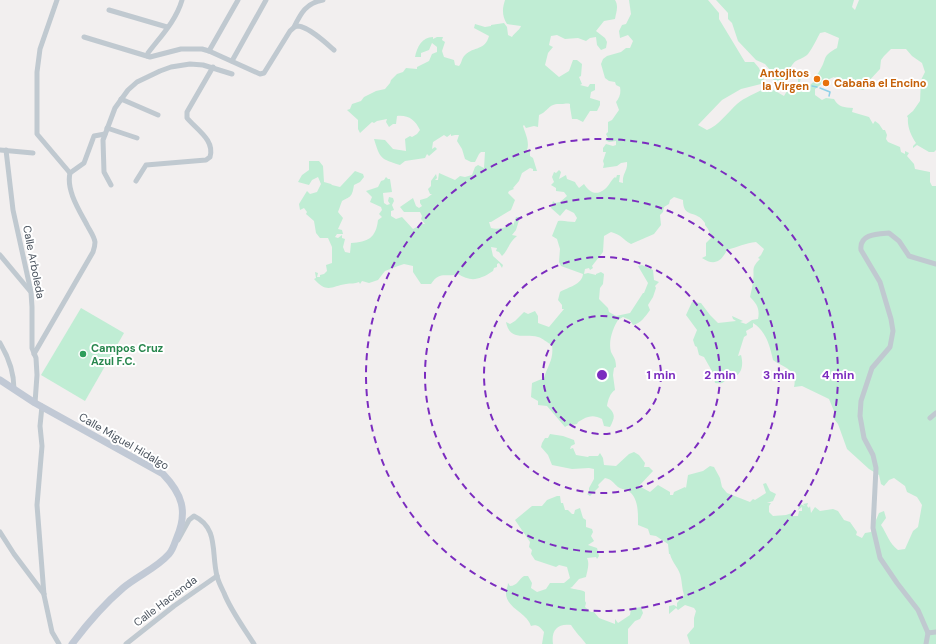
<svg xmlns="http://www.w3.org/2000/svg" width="936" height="644" font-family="'DM Sans',sans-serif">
	<rect width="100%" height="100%" fill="#f2efef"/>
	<g fill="#c0edd4">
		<path d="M 505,0 L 615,0 C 619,6 616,13 615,19 L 604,21 L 596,31 L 605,38 L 607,42 L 606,48 L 601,50 L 597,45 L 596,37 L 590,38 L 586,41 L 578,38 L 565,39 L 557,35 L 551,36 L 549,45 L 553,47 L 548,53 L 545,65 L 559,77 L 569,71 L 573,60 L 577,60 L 582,64 L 581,76 L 579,77 L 582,84 L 580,85 L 588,87 L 590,84 L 595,84 L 595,90 L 591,92 L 590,98 L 600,101 L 600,105 L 597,111 L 590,111 L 583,122 L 577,119 L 572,119 L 570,107 L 570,104 C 567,103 565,104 561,104 C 548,103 549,111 539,115 L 538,127 L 534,126 L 526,128 L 524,125 L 523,126 C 525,133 530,142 527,150 L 530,151 L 530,156 L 533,158 L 537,171 L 533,171 L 533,169 L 530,168 L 522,173 L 519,181 L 513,188 L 514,189 L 509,191 L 508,193 L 515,200 L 511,210 L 491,222 L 489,222 L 491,228 C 498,230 508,227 513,223 L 513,226 L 516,217 L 520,217 L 516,230 L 512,235 L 517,236 C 510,241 508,250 502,256 L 499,252 L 496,251 L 497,248 L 491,247 L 493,256 L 503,265 L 502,268 L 499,263 L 497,264 L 497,267 L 494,268 L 493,271 C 489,273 486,276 482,277 C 473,281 467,279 458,274 C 446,278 440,270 431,284 L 421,284 L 413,272 L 413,266 L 404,264 L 398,266 L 385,271 L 378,280 L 369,283 L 362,281 L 360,284 L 359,282 C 355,284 351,283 346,284 C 332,286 327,294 314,279 L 316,278 L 315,272 L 318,273 L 317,277 L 320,277 L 320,275 L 324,274 L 327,271 L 326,265 L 332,263 L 332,247 L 328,238 L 320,238 L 316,233 L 314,221 L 306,214 L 307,212 L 304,208 L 300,210 L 299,204 L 307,191 L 310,194 L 317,192 L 321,184 L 318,177 L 312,180 L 309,185 L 298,182 L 302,175 L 309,170 L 309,161 L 319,161 L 323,166 L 324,182 L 331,184 L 332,185 L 340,187 L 355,171 L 363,174 L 364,177 L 360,182 L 354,185 C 352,196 352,196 342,201 L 338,212 L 343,218 L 338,229 L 342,230 L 343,234 L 337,234 L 335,237 L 338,238 L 342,235 L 342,238 L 345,239 L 343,247 L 345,252 L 350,253 L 351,243 C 368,242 376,238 378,220 L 382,217 L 379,214 L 382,210 L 381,207 L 370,202 L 372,197 L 366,191 L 378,187 L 381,181 L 384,180 L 386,177 L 388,179 L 390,179 L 392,192 L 383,193 L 384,203 L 387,205 L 390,204 L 388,201 L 389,197 L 393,198 L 394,201 L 392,205 L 394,210 L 391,211 L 391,216 L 396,219 L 402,217 L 413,229 L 422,224 L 425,224 L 421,219 L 422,216 L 420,212 L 404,212 L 400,207 L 413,198 L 416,206 L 419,208 L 422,206 L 420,203 L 420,200 L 427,198 L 432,194 L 430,194 L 428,189 L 431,186 L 431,181 L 436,174 L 437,178 L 435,180 L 438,180 L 439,173 L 455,180 L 460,176 L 465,177 L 472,175 L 475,167 L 478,165 L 484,168 L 485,152 L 481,152 L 479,154 L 475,162 L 471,162 L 465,159 L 462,149 L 457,141 L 459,135 L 455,135 L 451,136 L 451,134 L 447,137 L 444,135 L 433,142 L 432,149 L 435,147 L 437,149 L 429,156 L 427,154 L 425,158 L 405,161 L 400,165 C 381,159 380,159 374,139 L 385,140 L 393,149 L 406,151 L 405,139 L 410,136 L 412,137 L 417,134 L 420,130 C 415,120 409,115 397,116 L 396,124 L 393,124 L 389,127 L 386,122 L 387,119 L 377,121 L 374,123 L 372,122 L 360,133 L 358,129 L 358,120 L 347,110 L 350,109 L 352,104 L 361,101 L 364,97 L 376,91 L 385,89 L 390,83 L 391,80 L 397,74 L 403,72 L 406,68 L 417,69 L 417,67 L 429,61 L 432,54 L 437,52 L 437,47 L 432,43 L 429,50 L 421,53 L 421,57 L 415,57 C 417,47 422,37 433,37 L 433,39 L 437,37 L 443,37 L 442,40 L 445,42 L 442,51 L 444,57 L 454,60 L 455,65 L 459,66 C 462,63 461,59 465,55 C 474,46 485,51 489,36 L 474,28 L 475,24 L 485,27 L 491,26 L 491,25 L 504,23 L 507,27 L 508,35 L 512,37 C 515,32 519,31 521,26 L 507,24 C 502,16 502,9 505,0 Z"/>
		<path d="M 629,0 L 708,0 L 719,13 L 719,19 L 745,62 L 754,62 L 759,68 L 765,83 L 741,89 L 722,100 L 698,125 L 707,130 C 718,126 728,112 737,104 C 745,97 758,93 767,87 L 767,83 L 771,84 L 770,88 L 784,96 L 790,86 L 795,86 L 798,84 L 798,77 L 801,78 L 799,85 L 802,88 L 810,86 L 811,84 L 815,81 C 816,73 817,76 820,70 C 828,57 821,57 837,48 L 839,38 L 825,32 L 820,33 C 818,37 810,53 807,55 C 797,62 795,58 789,71 L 794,73 L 794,75 L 785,78 L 781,84 L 775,85 L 770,70 L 765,64 L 756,60 L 738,41 L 732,23 L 728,19 L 728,13 L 716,0 L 854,0 L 852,7 L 855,10 L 859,0 L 936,0 L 936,150 L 934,152 L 929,152 L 917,145 L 913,148 L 913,146 L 916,143 C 911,136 907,126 908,118 L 907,116 L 913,111 L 920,101 L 921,80 L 925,72 L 922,63 L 912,56 L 906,49 L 891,49 L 884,56 L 881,60 L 880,69 L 867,83 L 866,88 L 863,90 L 852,87 L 845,86 L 834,77 L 827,80 L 815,89 L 815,95 L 822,100 L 826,98 L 834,99 C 839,108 844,107 853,108 L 852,112 L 869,117 L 873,124 L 875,121 L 879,124 L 883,130 L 885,130 L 887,135 L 886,139 L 888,142 L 900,147 L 901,152 L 905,154 L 905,151 L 909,153 L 907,156 L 914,164 L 915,169 L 930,172 L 930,182 L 932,186 L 936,186 L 936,644 L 690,644 L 687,635 L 694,627 L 694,618 L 696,611 L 694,608 L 685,605 L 678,610 L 676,608 L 669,614 L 669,606 L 674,605 L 677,607 L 677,603 L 684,595 C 682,589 682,583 681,578 C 680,569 672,563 670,554 L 669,554 L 668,544 L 656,536 L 650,535 L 648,529 L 638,525 C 638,513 639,497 627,490 C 624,489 621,489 618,487 C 612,482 613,480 605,478 L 598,485 L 599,487 L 590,496 L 587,494 L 589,493 L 589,488 L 594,479 L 594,469 L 589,468 L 572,469 L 552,465 L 548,455 L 541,447 L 542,443 L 545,438 L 548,438 L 550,434 L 563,436 L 574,440 L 575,444 L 571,446 L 570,449 L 573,448 L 576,455 L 588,457 L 589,456 L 598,456 L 600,453 L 603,458 L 604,465 L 616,466 L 629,454 L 634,452 L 639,455 L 645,463 L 644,467 L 649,467 L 653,471 L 639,486 L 650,492 L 658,485 L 670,492 L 670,495 L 673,495 L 674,492 L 685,487 L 686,488 L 688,475 L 703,471 L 710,466 L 714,467 L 720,478 L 722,487 L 727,493 L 750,502 L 753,499 L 755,500 L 766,493 L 763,484 L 766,483 L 770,491 L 776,494 L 773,501 L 767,503 L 771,503 L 769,506 L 769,512 L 773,516 L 786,515 L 792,513 L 791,516 L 798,516 L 799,511 L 802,511 L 802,507 L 798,510 L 800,504 L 805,506 L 803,504 L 808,503 L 807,506 L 809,508 L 810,506 L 811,513 L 815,507 L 820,511 L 833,509 L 838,511 L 844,520 L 850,522 L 857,532 L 856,535 L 862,538 L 865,533 L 871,532 L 879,513 L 884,511 L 886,518 L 881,525 C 887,534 889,543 898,550 L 905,549 L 913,531 L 918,527 L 922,505 L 917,497 L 907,492 L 905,486 L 894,478 L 889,480 L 884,486 L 881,484 L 879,475 L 869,469 L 847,449 L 838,424 L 834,419 L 834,411 L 829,399 L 802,386 L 794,387 C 798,369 784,368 773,360 C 770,346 766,331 753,323 L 753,327 L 746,331 L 747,335 L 744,337 L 738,356 L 741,355 C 743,362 743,372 736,376 C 731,378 733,375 729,378 C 723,382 724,384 715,383 L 713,373 L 704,357 L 699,355 L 697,347 L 695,346 L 693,340 L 697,330 L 686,315 L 692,302 L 701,303 L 710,315 L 718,323 L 736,321 L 733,319 L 732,316 L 743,321 L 740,322 L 746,324 L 752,320 L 758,319 C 760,309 757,304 750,297 C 751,291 753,286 753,280 C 755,270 750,269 760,259 L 758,258 L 761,255 L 764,249 L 756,242 C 746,243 737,247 727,250 C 721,262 714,266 702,258 L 706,256 L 706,243 L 712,237 L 708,229 L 705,225 L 705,223 C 696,209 683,219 683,200 L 674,197 L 670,200 L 669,204 L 664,207 L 663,212 L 660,215 L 661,225 L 654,234 L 631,244 C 622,239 622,235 611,232 L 604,236 L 603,252 L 592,266 L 593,268 L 590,270 L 589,268 L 585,269 L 584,274 L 588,273 L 596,275 L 596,274 L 601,272 L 604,274 L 603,284 L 600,288 L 599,299 L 608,308 L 609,312 L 616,316 L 630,313 L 643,293 L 644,293 L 648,283 L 638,266 L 642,265 L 653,270 L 654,280 L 659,282 L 655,286 L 656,288 L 653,297 L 648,305 L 650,310 C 646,316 640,324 633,325 L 630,320 L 623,317 L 618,320 C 613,328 608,341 611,352 C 614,358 616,359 616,367 L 614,368 L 613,375 L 615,390 C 610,393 608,400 607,406 C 616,414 615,417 610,427 L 604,426 L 602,419 C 593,414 587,416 578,422 L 577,424 C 573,425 569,424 565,427 L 547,406 L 538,405 L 538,401 L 531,397 L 532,383 L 544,378 C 548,365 554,359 552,345 C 547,343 543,338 538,337 C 525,333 510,342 506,322 L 510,324 L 515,321 L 524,312 L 528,314 L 535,311 L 538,316 L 538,323 L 549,327 L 564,309 L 562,309 L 562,305 L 558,300 L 560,292 C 568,287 582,285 583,274 L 561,266 L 559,262 L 560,249 L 557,239 L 552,236 L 558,221 C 564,220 568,222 575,222 L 577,218 L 574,213 L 566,209 L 560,216 L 551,208 L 553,201 L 555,203 L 560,202 L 567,196 L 564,192 L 556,191 L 556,188 L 551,185 L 554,182 L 552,177 L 554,172 L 556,173 L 559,170 L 561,172 L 559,179 L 566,175 L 567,179 L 575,182 L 576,184 L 579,188 L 584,184 C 590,193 596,196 605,189 C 609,186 611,180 615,177 L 616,178 L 617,175 L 620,175 L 619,182 L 623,183 C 622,173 628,171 627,162 L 621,163 L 617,166 L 603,168 L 604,164 L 603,161 L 606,152 L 603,152 L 603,148 L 606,144 L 613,146 L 616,145 L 616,141 L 609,142 L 605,140 L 608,138 L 606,134 L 608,132 L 608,122 L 612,120 L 619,110 L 616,102 C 620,97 621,93 620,87 L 616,85 L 615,82 L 609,81 L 605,78 L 601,64 L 603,59 L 607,56 L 621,52 L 626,48 L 630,48 L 633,41 L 628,35 L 620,38 L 619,31 L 622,25 L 626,24 L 631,14 Z"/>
		<polygon points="81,308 124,333 85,401 41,375"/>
		<path d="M 557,496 L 560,496 L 561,503 L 563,503 L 565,510 L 568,510 L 572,514 L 574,514 L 575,510 L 580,508 L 583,518 L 586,520 L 586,527 L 592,529 L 593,532 L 591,536 L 594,541 L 588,545 L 597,548 L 599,556 L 597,559 L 596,557 L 587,558 C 590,564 587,571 586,577 L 579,579 L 572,587 L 570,588 C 575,590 581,589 585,592 L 585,601 L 586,603 L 585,607 L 591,612 L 594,612 L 599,618 L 615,624 L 615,619 L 618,623 L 630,615 L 631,609 L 641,607 L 643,613 L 640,619 L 635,621 L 628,629 L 628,644 L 586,644 C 581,637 576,633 571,625 C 557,623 551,631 553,644 L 542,644 L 544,632 C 540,627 537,624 531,626 C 527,612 505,608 506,592 C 506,589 508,587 508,583 L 510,586 C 517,586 519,579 524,576 L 528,576 L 532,583 L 531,588 L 537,592 L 546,589 L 550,583 L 564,583 L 570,578 L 567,567 L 559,565 L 556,567 L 535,560 L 531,554 L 532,550 L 529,547 L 530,542 L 515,520 L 532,506 L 542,506 L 547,500 Z"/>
	</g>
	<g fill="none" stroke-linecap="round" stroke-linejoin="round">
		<g stroke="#8fd0e8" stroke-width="1.5">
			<polyline points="812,86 817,87"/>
			<polyline points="820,88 830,92 829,96"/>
		</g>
		<g stroke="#c0c9d0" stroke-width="5">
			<polyline points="57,0 40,49 37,72 37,134 70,173"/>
			<polyline points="109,10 167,27"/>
			<path d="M 294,27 C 301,13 306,3 323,0"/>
			<path d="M 84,37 L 150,57 L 181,49 L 202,49 L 209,51 L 260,74 L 264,73 L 290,31 C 292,29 295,26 298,26 C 309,27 326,43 334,50"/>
			<polyline points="209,51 238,0"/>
			<path d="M 147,56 L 148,53 C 160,37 176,21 182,0"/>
			<polyline points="232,61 266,0"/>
			<polyline points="121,99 158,115"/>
			<polyline points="107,128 137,138"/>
			<polyline points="0,150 33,153"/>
			<polyline points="6,150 13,210 31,292 32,307 32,348 36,358 37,375 35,403"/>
			<path d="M 136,181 L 146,165 L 206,160 L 210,157 C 215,140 197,130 187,118 L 187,112 L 213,67"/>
			<polyline points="111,185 104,172 103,140 115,108 128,90 137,82 160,71 171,67 190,64 203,65 232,74"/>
			<polyline points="0,255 30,291"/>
			<path d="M 936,264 L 909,256 L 899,241 L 889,233 C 877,234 859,234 861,250 L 880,282 L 891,319 L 893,331 L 890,347 L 872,368 L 861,401 L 860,416 L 864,438 L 873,455 L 876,468 L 873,528 L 880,558 L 897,583 L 918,610 L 928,633 L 936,632"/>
			<path d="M 0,343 C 9,358 14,372 14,389"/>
			<path d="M 34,354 L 93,252 C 94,249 95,245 95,242 C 94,236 90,231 87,225 C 79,210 66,190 70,173 L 84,163 L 94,136 L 105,134"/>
			<polyline points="42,406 40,426 42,446 37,505 44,595 52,632 59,644"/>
			<polyline points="930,418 936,413"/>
			<polyline points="0,532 14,554 44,594"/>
			<path d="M 178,540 L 189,520 L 194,516 C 219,528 211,553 217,576 C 218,581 221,587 224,593 C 231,611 244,628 254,644"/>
			<polyline points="126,644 174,606 217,576"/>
			<polyline points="926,644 928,633"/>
		</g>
		<path stroke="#c1c9d5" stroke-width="7" d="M 0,380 L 35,403 L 163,474 C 182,494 188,511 177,537 C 175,542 173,550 169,554 C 157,568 137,576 123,588 C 103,605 87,624 72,644"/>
	</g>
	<g fill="none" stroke="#7b2cbf" stroke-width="2" stroke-dasharray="7 5">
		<circle cx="602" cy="375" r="59"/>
		<circle cx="602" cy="375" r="118"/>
		<circle cx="602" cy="375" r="177"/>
		<circle cx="602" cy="375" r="236"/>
	</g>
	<g fill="#e8710a" stroke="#fff" stroke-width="1.5">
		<circle cx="817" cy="79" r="4"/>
		<circle cx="826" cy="83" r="4"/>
	</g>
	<circle fill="#2e9e5b" stroke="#fff" stroke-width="1.5" cx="83" cy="354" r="4"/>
	<g text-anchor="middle" stroke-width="4" stroke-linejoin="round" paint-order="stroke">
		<g font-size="11" font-weight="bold" fill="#c56008" stroke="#fff" text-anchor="end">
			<text x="809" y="77">Antojitos<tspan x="809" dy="13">la Virgen</tspan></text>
			<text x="834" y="87" text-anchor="start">Cabaña el Encino</text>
		</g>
		<g font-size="11" fill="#48515c" stroke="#fff">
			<text transform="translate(34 262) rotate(79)" y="4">Calle Arboleda</text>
			<text transform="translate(124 441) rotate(30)" y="4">Calle Miguel Hidalgo</text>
			<text transform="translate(165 601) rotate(-37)" y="4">Calle Hacienda</text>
		</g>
		<g font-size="11" font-weight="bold" fill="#27864d" stroke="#fff" text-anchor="start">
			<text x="91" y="352">Campos Cruz<tspan x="91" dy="13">Azul F.C.</tspan></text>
		</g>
	</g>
	<circle cx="602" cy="375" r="6" fill="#7b2cbf" stroke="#fff" stroke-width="2"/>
	<g font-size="12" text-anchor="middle" font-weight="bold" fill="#7b2cbf" stroke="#fff" stroke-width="4" stroke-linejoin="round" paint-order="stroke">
		<text x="661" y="379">1 min</text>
		<text x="720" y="379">2 min</text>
		<text x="779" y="379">3 min</text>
		<text x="838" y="379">4 min</text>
	</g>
</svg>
